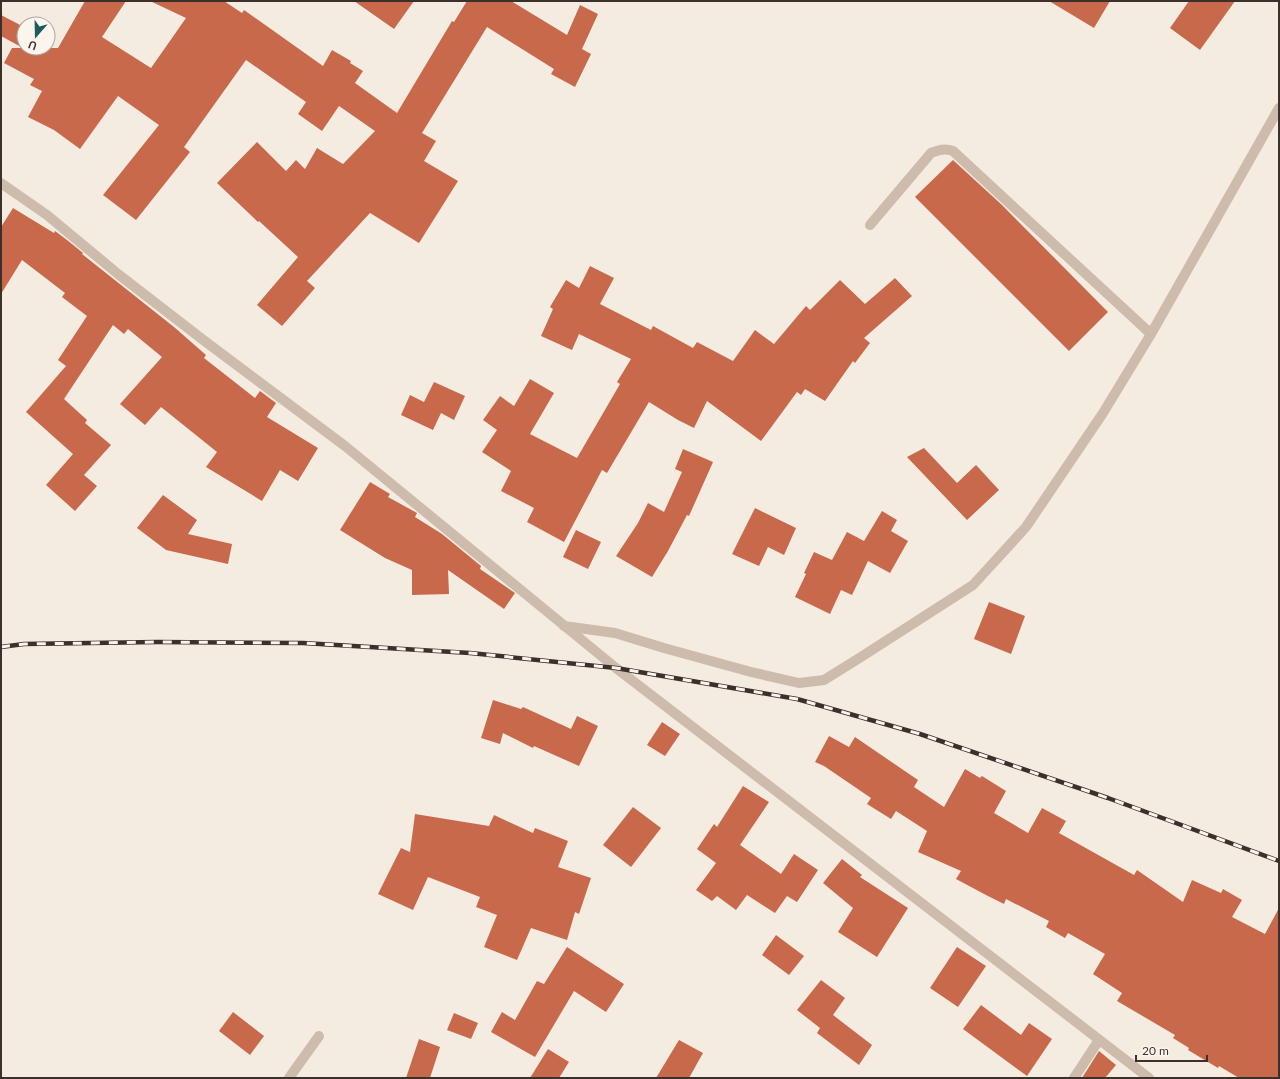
<svg xmlns="http://www.w3.org/2000/svg" width="1280" height="1079" font-family="Lato,sans-serif">
	<rect width="100%" height="100%" fill="#f4ebe1"/>
	<g fill="#c8694b">
		<polygon points="85,1 126,1 102,37 151,68 186,18 150,1 224,1 242,13 244,10 323,66 332,50 351,61 350,63 363,71 355,83 397,113 452,21 454,22 467,1 511,1 567,35 580,5 598,14 582,49 591,54 575,87 551,74 554,69 487,27 422,133 436,141 424,161 458,181 419,243 370,213 307,281 315,288 282,326 257,305 298,257 259,221 258,222 217,183 257,142 286,171 296,160 305,169 317,148 343,164 375,131 339,106 322,131 298,114 306,102 246,60 184,147 190,152 136,220 103,195 159,125 118,96 80,149 54,130 28,117 42,91 30,85 34,79 4,63 12,48 23,48 1,36 1,15 24,27 24,48 58,48"/>
		<polygon points="354,1 414,1 394,29"/>
		<polygon points="1049,1 1110,1 1094,28"/>
		<polygon points="1189,1 1235,1 1200,50 1170,28"/>
		<polygon points="953,160 1002,205 1108,312 1069,351 915,197"/>
		<polygon points="13,208 54,233 55,231 67,240 83,253 82,254 174,327 206,355 204,358 255,398 260,391 276,403 267,417 318,448 298,481 280,470 262,501 206,467 217,452 161,407 145,425 120,404 162,357 128,329 124,334 113,325 64,399 87,420 85,423 111,445 84,475 97,486 75,511 46,485 73,454 26,412 66,366 58,360 87,316 62,297 65,293 22,260 1,294 1,227"/>
		<polygon points="590,266 614,278 600,304 651,330 653,326 693,348 697,342 733,361 755,330 774,344 806,306 810,310 840,280 865,304 895,278 912,296 864,338 870,343 855,363 853,361 825,401 805,389 801,395 797,392 761,441 707,401 694,428 678,420 649,402 607,473 602,470 564,542 527,522 534,508 501,491 511,471 482,452 497,430 483,420 500,396 514,406 530,379 554,393 530,434 577,458 620,384 617,382 631,359 579,334 572,350 541,336 553,309 550,307 566,280 579,288"/>
		<polygon points="434,382 465,396 454,420 441,413 433,430 401,415 410,395 424,402"/>
		<polygon points="924,448 957,483 976,465 999,490 967,520 907,457"/>
		<polygon points="683,449 713,462 689,516 687,515 668,551 652,577 616,556 638,523 648,503 664,512 682,472 675,469"/>
		<polygon points="370,482 390,494 388,497 417,513 415,517 442,534 481,566 480,569 515,593 504,609 448,570 449,594 412,595 412,570 385,558 340,530"/>
		<polygon points="163,495 197,520 188,534 232,544 228,564 166,550 137,528"/>
		<polygon points="755,508 796,528 784,555 768,547 759,566 732,554"/>
		<polygon points="882,511 897,520 891,531 908,541 890,573 868,561 852,595 841,590 830,614 795,597 806,574 804,573 814,552 832,560 847,532 864,541"/>
		<polygon points="576,530 601,542 588,569 563,557"/>
		<polygon points="989,602 1025,616 1011,654 974,639"/>
		<polygon points="493,700 521,709 523,707 571,729 577,716 598,726 579,766 534,746 533,748 503,733 500,744 481,738"/>
		<polygon points="662,722 680,734 665,756 647,745"/>
		<polygon points="829,736 849,747 855,737 918,780 914,787 944,807 965,769 980,778 982,776 1006,791 994,813 1028,833 1042,808 1066,821 1059,833 1134,875 1137,870 1183,902 1192,880 1221,893 1223,889 1242,900 1232,917 1265,934 1279,908 1279,1078 1239,1078 1219,1066 1218,1068 1188,1050 1189,1048 1173,1038 1175,1035 1117,1001 1122,993 1093,974 1105,954 1068,933 1065,938 1046,927 1049,921 1006,899 1004,904 986,895 956,879 961,871 918,852 927,831 896,811 891,819 867,804 871,798 824,766 815,762"/>
		<polygon points="743,786 769,802 740,845 781,874 794,854 818,870 797,902 787,896 775,913 747,895 736,910 717,896 712,901 696,890 716,863 697,849 714,824 717,827"/>
		<polygon points="633,807 661,828 631,867 603,845"/>
		<polygon points="415,814 489,826 494,815 533,833 535,828 568,841 558,867 591,878 579,914 575,912 567,940 531,928 517,960 484,947 497,915 476,907 480,897 428,877 413,910 378,894 401,848 410,852"/>
		<polygon points="842,859 862,875 860,877 908,908 877,957 838,932 853,908 823,883"/>
		<polygon points="776,935 804,956 789,975 762,955"/>
		<polygon points="567,947 624,984 606,1012 574,991 535,1057 491,1032 502,1012 515,1020 537,981 544,984"/>
		<polygon points="957,947 986,966 958,1007 930,988"/>
		<polygon points="821,980 845,998 833,1015 872,1045 859,1065 817,1033 820,1028 797,1010"/>
		<polygon points="981,1005 1021,1035 1029,1023 1052,1039 1027,1076 963,1029"/>
		<polygon points="233,1012 264,1036 250,1055 219,1031"/>
		<polygon points="454,1013 478,1023 471,1039 447,1030"/>
		<polygon points="419,1039 440,1047 430,1078 406,1078"/>
		<polygon points="679,1040 703,1053 689,1078 656,1078"/>
		<polygon points="548,1049 569,1062 559,1078 530,1078"/>
		<polygon points="1099,1051 1116,1065 1105,1078 1082,1078"/>
	</g>
	<g fill="none" stroke-linecap="round" stroke-linejoin="round">
		<g stroke="#cdbbac" stroke-width="10">
			<polyline points="1,183 47,215 118,274 202,339 345,446 616,668 1149,1078"/>
			<path d="M 870,225 L 931,153 C 939,150 945,148 953,151 L 1151,334"/>
			<polyline points="564,626 615,633 664,648 751,672 799,683 824,680 861,657 973,585 1026,527 1103,413 1151,334 1279,108"/>
			<polyline points="289,1078 319,1036"/>
			<polyline points="1074,1078 1099,1040"/>
		</g>
		<g stroke="#3b302b" stroke-width="4.5">
			<polyline id="rail" points="1,647 24,644 157,642 303,643 470,653 616,668 797,699 920,734 1108,798 1279,861"/>
		</g>
		<use href="#rail" stroke="#fbf5ee" stroke-width="3" stroke-dasharray="9" stroke-linecap="butt"/>
	</g>
	<rect width="1280" height="1079" fill="none" stroke="#3b302b" stroke-width="4"/>
	<g transform="translate(36 36) rotate(200)"><circle r="19" fill="#fbf5ee" stroke="#aea6a0"/>
	<path d="M0-3L7 15L0 10L-7 15Z" fill="#1f5a5e"/>
	<text y="-6" font-size="11" font-weight="bold" text-anchor="middle" fill="#3b302b">U</text>
	</g>
	<path d="M1136 1055v6h71v-6" fill="none" stroke="#3b302b" stroke-width="2"/>
	<text x="1142" y="1055" font-size="12" fill="#3b302b" stroke="#fbf5ee" stroke-width="3" paint-order="stroke">20 m</text>
</svg>
